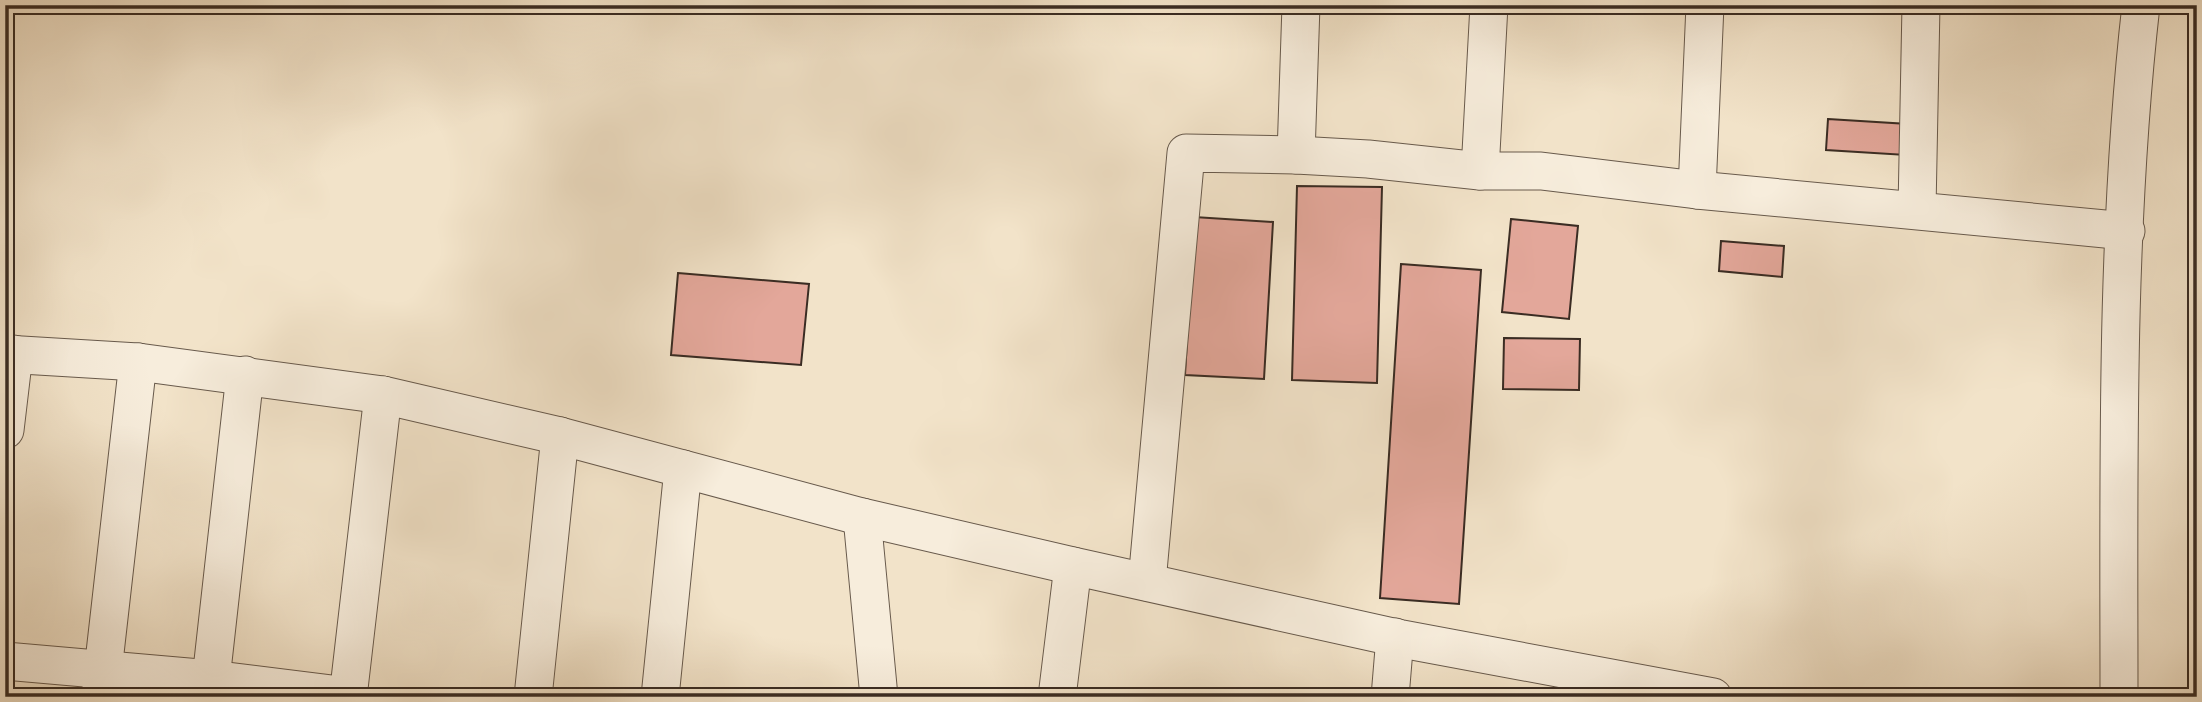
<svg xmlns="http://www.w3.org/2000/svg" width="2202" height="702" font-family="'IM FELL French Canon',serif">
	<rect width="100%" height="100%" fill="#f2e3c9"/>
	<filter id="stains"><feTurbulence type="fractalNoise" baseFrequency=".00286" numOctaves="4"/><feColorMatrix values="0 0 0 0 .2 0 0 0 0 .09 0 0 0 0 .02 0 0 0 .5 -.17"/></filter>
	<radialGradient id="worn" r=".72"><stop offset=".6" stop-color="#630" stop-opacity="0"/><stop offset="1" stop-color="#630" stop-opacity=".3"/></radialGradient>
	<g fill="#e3a79a" stroke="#3a2c23" stroke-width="2">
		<polygon points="1828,119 1908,124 1906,155 1826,150"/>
		<polygon points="1297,186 1382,187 1377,383 1292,380"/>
		<polygon points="1194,217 1273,222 1264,379 1185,375"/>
		<polygon points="1511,219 1578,226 1569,319 1502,312"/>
		<polygon points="1721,241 1784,246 1782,277 1719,271"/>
		<polygon points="1401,264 1481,270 1459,604 1380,598"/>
		<polygon points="678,273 809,284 801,365 671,355"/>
		<polygon points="1504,338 1580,339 1579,390 1503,389"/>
	</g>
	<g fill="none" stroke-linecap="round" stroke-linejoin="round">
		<g stroke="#685a4c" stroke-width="39">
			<g id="minor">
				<polyline points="1296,155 1368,159 1480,171 1541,171 1697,190 2126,231"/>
				<polyline points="1480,171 1489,5"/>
				<polyline points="1697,190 1705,5"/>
				<polyline points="1917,209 1921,5"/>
				<polyline points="5,354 138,362 383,395 560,436 862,517 1073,566 1402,639 1713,697"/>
				<polyline points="5,430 14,354"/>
				<polyline points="862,517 879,697"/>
				<polyline points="1147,582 1186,153 1296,155 1301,5"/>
				<polyline points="5,661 211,679 348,696"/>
				<polyline points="100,697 138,362"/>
				<polyline points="209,697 245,375"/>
				<polyline points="348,697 383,395"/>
				<polyline points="533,697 560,436"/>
				<polyline points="660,697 683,469"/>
				<polyline points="1057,697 1073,566"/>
				<polyline points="1390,697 1395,637"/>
				<path d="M 2119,697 C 2119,467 2115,234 2141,5"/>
			</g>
		</g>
		<use href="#minor" stroke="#f7eddc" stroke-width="37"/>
	</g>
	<rect width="2202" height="702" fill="none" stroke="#f2e3c9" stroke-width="28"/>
	<rect x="7" y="7" width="2188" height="688" fill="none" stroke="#3a2c23" stroke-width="3.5"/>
	<rect x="14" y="14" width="2174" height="674" fill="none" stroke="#3a2c23" stroke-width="2"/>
	<rect width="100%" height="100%" filter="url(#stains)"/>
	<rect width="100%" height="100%" fill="url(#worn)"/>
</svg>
